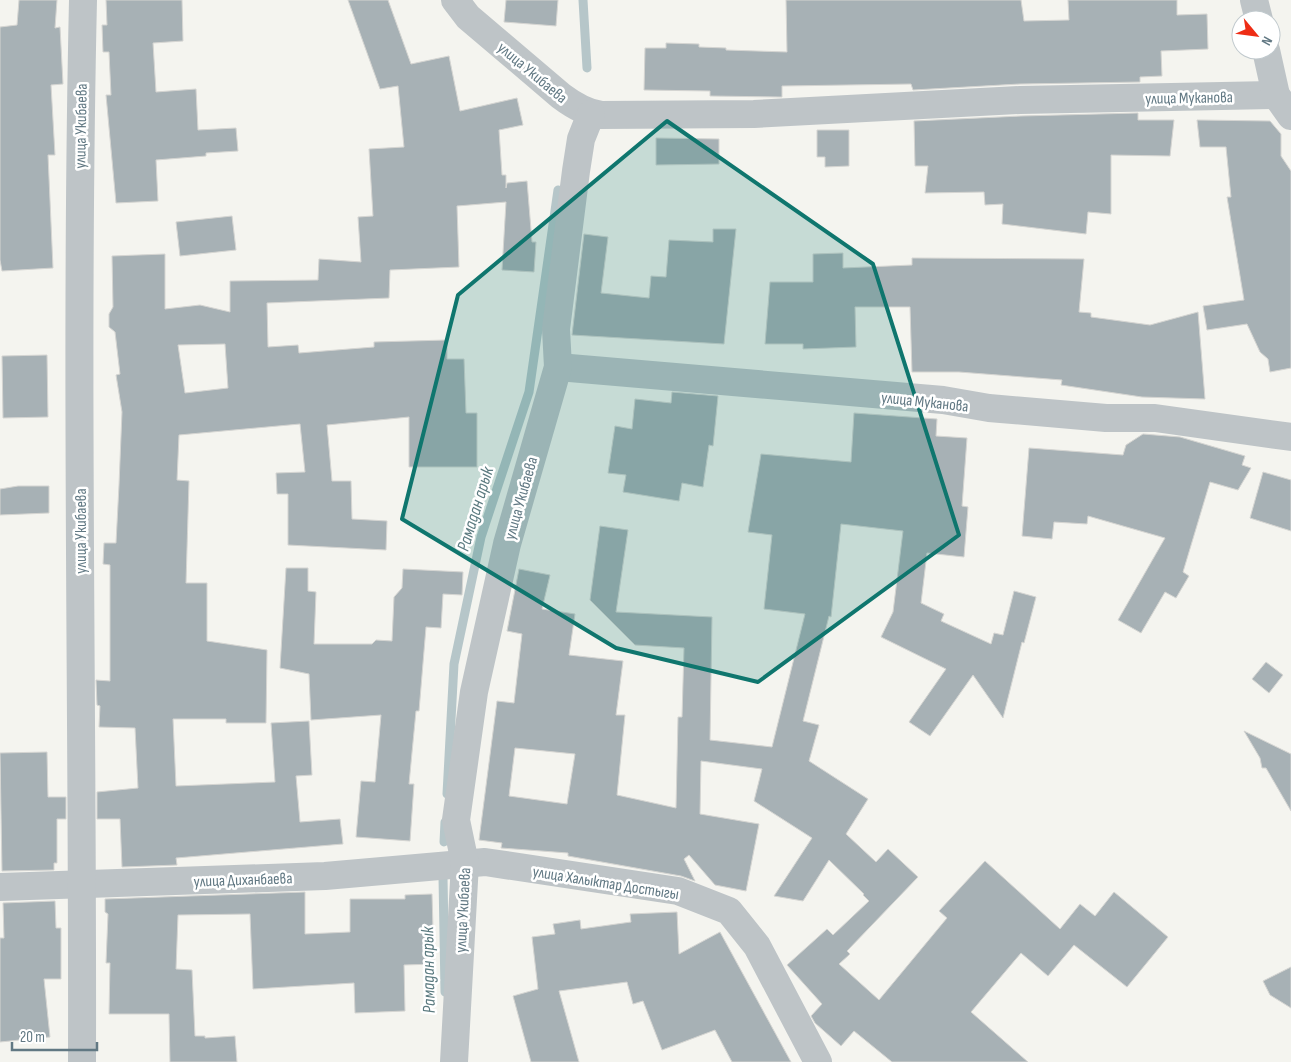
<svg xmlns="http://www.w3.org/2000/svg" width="1291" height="1062" font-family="'Sofia Sans Condensed',sans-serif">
	<rect width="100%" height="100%" fill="#f4f4ef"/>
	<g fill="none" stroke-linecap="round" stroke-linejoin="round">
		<g stroke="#b6c6c9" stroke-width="9">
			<polyline points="583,0 587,68"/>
			<polyline points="447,794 454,664 481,537 529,392 558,190"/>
			<polyline points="444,842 445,822"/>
			<polyline points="443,877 445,992"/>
		</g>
	</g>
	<g fill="#a7b1b5" stroke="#d5d5d2" fill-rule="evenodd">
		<polygon points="19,0 57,0 55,28 60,27 63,84 51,85 55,155 48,155 53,268 2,271 0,260 0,27 17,25"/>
		<polygon points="106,0 182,0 183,41 153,43 156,92 196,89 198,130 236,128 238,151 206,153 206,156 156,160 158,201 116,203 106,95 111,95 109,52 103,52 102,25 107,25"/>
		<path d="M 348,0 L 388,0 L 411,64 L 449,56 L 460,111 L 517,98 L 523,125 L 499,130 L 502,175 L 506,175 L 506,188 L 507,183 L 527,181 L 532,242 L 536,242 L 534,272 L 502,270 L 506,202 L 457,206 L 459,267 L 390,270 L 389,298 L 267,303 L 268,347 L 298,345 L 299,353 L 374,347 L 374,342 L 447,340 L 447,359 L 464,359 L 466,413 L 477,413 L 477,467 L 409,467 L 409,417 L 327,425 L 332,481 L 351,481 L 352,519 L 387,521 L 386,550 L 288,545 L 288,494 L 277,494 L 276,473 L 305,472 L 300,424 L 179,435 L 177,480 L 189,481 L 186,583 L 207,583 L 207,641 L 267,650 L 266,723 L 226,723 L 226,719 L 173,719 L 176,786 L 275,782 L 271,723 L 309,721 L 312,775 L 296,776 L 300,822 L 340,819 L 343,844 L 176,858 L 177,865 L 122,867 L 120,819 L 97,819 L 97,792 L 138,788 L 135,728 L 99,727 L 100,706 L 97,705 L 96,680 L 110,681 L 110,565 L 103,564 L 104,543 L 116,543 L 119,485 L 122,412 L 116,375 L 120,374 L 115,332 L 109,327 L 109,314 L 113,307 L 112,256 L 165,254 L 165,309 L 200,305 L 230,312 L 230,281 L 318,280 L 319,259 L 361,262 L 358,217 L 373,216 L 369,149 L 404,147 L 398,86 L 380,89 ZM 225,344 L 228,388 L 185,393 L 178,345 Z"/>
		<polygon points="506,0 558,0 556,26 504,22"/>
		<polygon points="786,0 1021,0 1024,21 1069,20 1068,0 1177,0 1177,15 1207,14 1208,49 1161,51 1162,76 1140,77 1140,82 1020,84 913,90 911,84 782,86 782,97 780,97 710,96 710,91 644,90 645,48 666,48 666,43 699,44 699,47 726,48 726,50 787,52"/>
		<polygon points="1138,113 1138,120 1174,120 1170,156 1111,155 1111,214 1088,212 1086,234 1002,224 1003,204 985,205 984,192 925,193 928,166 915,166 914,121 1021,116"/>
		<polygon points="1197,120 1270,121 1281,134 1281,156 1291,171 1291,368 1270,372 1268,359 1260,352 1247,324 1207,330 1203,306 1244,300 1227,197 1231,197 1226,147 1200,147"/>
		<polygon points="817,130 849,130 849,166 825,167 825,157 817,157"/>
		<polygon points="656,138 719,139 719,164 656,165"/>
		<polygon points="232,216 236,250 180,256 176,222"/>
		<polygon points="713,229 736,229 724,344 572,335 584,234 608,237 601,293 649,298 651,276 666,277 669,240 713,242"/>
		<polygon points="843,253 843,268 912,265 912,258 1084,259 1079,312 1091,313 1091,317 1150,325 1198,312 1205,399 1142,397 1061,385 1062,380 959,372 912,372 910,307 855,307 856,347 803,349 803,344 765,344 770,282 813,282 813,254"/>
		<polygon points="47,355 48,417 3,418 2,356"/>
		<polygon points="672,392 718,396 713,446 709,445 703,487 682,483 679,501 623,492 626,475 608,473 615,426 632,429 635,399 671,403"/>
		<path d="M 854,413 L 937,419 L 936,436 L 967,438 L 962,506 L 968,507 L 964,557 L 927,553 L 921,603 L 944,614 L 941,621 L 991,644 L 994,633 L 1003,635 L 1014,591 L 1036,597 L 1024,643 L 1022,642 L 1003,718 L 973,675 L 930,736 L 909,722 L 946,669 L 881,637 L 893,612 L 903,531 L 841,524 L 831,617 L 829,616 L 803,721 L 819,725 L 809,761 L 868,799 L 846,834 L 876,862 L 888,849 L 918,877 L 847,951 L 850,954 L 839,964 L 879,1000 L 947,918 L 939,911 L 985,861 L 1060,929 L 1080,904 L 1095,916 L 1114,892 L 1168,937 L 1127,987 L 1074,945 L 1048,976 L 1021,953 L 971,1012 L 1028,1062 L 892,1062 L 854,1031 L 841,1046 L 815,1023 L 811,1016 L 822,1004 L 787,965 L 827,929 L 833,935 L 869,901 L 863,895 L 864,894 L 829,860 L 803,901 L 774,896 L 812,838 L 754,801 L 762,769 L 701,761 L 700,814 L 759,824 L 746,891 L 715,885 L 689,855 L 684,859 L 695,881 L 681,876 L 568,856 L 568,853 L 501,848 L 502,843 L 479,840 L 497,701 L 514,703 L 522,634 L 507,631 L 519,569 L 550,575 L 542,609 L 575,614 L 569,655 L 623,661 L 616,715 L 625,715 L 617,795 L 676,808 L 678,717 L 682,717 L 684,648 L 635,645 L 590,600 L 600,526 L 628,530 L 616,612 L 712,617 L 710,740 L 772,747 L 805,614 L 764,609 L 772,535 L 748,532 L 761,454 L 851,462 ZM 515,748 L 575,754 L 567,804 L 509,796 Z"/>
		<polygon points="1143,434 1180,437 1245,456 1242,465 1251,468 1238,490 1210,482 1183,572 1189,576 1176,598 1165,592 1141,633 1118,620 1165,538 1088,516 1087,524 1054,522 1052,539 1022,536 1029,448 1123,455 1126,445"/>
		<polygon points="1263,472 1291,480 1291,531 1250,518"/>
		<polygon points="18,486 49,486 49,513 0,515 0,489"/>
		<polygon points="286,568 308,568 308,591 316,592 314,644 372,644 376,640 392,641 394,597 402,588 403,569 463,572 462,595 443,594 441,628 426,627 419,711 416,711 409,784 414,784 410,841 356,837 361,781 375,782 381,715 311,720 309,674 280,668"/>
		<polygon points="1266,662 1283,675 1269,693 1252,679"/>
		<polygon points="1244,731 1291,754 1291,811 1266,768 1262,768 1260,758"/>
		<polygon points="47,752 48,797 66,797 66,819 57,819 57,863 54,863 54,870 2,871 0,753"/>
		<polygon points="305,892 305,934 350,932 350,899 405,899 405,895 432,894 434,964 404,965 405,1011 355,1013 354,983 253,989 250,914 178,915 176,969 192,970 195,1036 205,1036 205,1038 235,1036 237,1062 170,1062 169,1014 109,1014 110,963 106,963 108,914 105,912 105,899"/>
		<polygon points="55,901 56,928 61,928 61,979 44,979 50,1037 0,1042 0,938 4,938 3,903"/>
		<polygon points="677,912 679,954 720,932 791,1062 732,1062 715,1030 662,1050 643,1001 633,1004 627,982 559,991 579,1062 531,1062 513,996 538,989 532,937 555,934 553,924 580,920 581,929 631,922 630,914"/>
		<polygon points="1291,967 1291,1008 1270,995 1263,981"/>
	</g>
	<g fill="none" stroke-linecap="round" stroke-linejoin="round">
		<g stroke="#bec4c7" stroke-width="28">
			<path d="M 455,0 L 468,17 L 561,96 C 573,105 586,113 601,115 L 754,114 L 1020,100 L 1276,95"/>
			<polyline points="1254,0 1259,20"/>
			<polyline points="1266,50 1276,95 1291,116"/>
			<polyline points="558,367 943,400 989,408 1106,418 1155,418 1291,437"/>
			<polyline points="0,887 325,876 485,862 678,891 729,911 757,946 818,1062"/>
			<path d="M 82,1062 C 83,708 75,354 83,0"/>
			<polyline points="454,1062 465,863 456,820 474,692 507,544 558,367 556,329 576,171 581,139 591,114"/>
		</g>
	</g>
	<path fill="#0f766e" fill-opacity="0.2" stroke="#0f766e" stroke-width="4" stroke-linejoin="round" d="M 667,121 L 873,264 L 959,535 L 758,682 L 616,648 L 402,519 L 458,295 Z"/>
	<g text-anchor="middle" stroke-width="5" stroke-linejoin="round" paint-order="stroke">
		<g font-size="16" fill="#617883" stroke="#fff">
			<text transform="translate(533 72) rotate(40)" y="6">улица Укибаева</text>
			<text transform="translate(1189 97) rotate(-1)" y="6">улица Муканова</text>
			<text transform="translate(80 126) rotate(-89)" y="6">улица Укибаева</text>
			<text transform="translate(925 401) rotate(6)" y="6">улица Муканова</text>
			<text transform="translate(520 498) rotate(-74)" y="6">улица Укибаева</text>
			<text transform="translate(80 531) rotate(-90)" y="6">улица Укибаева</text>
			<text transform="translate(243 879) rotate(-2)" y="6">улица Диханбаева</text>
			<text transform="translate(606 882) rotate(9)" y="6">улица Халыктар Достыгы</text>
			<text transform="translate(462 910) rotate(-87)" y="6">улица Укибаева</text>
		</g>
		<g font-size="18" font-style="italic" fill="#5c7b80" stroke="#fff">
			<text transform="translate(475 509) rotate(-73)" y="6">Рамадан арык</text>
			<text transform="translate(428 970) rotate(-91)" y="6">Рамадан арык</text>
		</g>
	</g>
	<g transform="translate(1256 35) rotate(119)"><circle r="24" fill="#ffffff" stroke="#c0c9cd"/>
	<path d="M0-4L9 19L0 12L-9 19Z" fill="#ee2d15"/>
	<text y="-8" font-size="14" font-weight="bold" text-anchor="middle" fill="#617883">N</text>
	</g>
	<path d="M12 1042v8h85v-8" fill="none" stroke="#617883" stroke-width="2.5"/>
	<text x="20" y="1042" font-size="15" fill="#617883" stroke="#ffffff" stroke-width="4" paint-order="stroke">20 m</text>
</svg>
